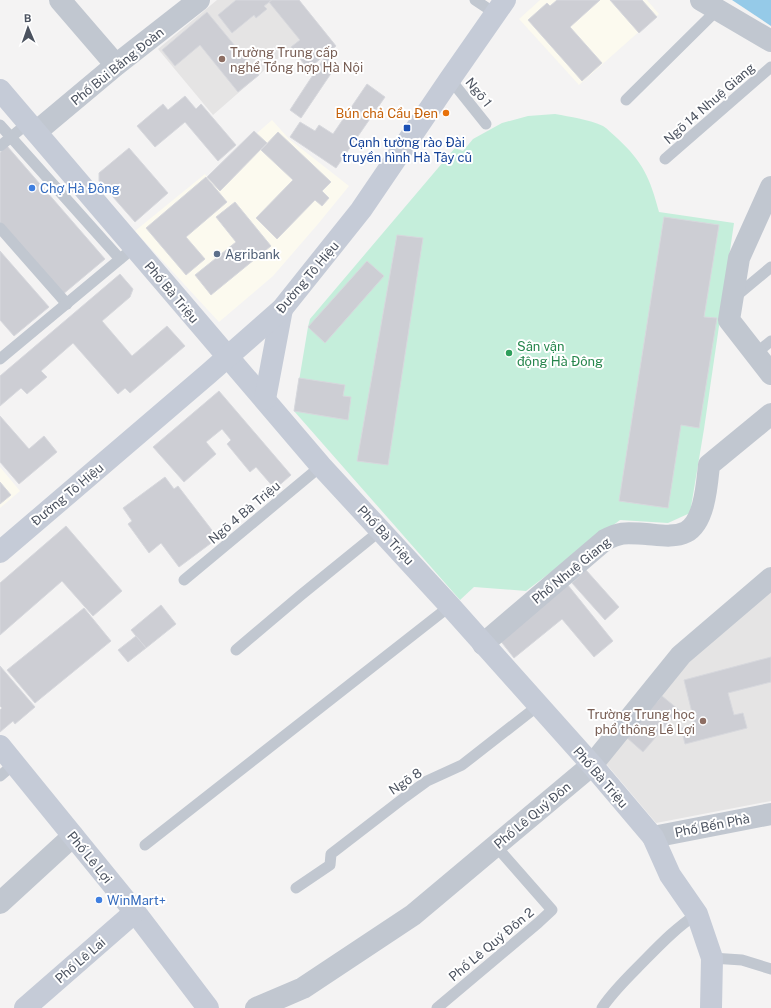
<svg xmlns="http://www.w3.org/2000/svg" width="771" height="1008" font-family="'Public Sans',sans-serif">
	<rect width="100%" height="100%" fill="#f4f3f3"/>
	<g fill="#fcfaef">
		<polygon points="540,0 647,0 659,14 579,85 519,19"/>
		<polygon points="272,120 289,139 349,186 318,224 273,276 219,322 135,231 205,174 207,177"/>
		<polygon points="0,467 20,491 0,508"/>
	</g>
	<g fill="#e5e4e4">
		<polygon points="217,0 299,0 336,46 308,69 290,48 213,115 158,49"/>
		<polygon points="771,588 771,801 656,823 602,759 668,683 714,637"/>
	</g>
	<path fill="#c5eedb" d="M 555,114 C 571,117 587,119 603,126 C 608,129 612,134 617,138 C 643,162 650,178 659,212 L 734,223 L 704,429 L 690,513 L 668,523 L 620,520 L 526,591 L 474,587 L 460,600 L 294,411 L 308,327 L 310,319 L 455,148 L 463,151 L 473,139 L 502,123 L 528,116 Z"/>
	<polygon fill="#95cae8" points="732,0 771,0 771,26"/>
	<g fill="#cdced4" stroke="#d7d8dd">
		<polygon points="236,0 272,0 264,6 267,9 256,18 254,15 232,33 218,15"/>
		<polygon points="272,0 299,0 336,46 308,69 291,47 300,40 269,2"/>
		<polygon points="557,0 600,0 570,27 602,63 582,81 528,20 547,3 550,6"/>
		<polygon points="610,0 642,0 657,17 639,33"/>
		<polygon points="207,12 259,75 238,92 200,45 175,66 162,50"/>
		<polygon points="326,55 338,63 301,118 290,110"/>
		<polygon points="367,84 385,97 336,168 290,137 300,122 315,131 319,125 333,134"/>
		<polygon points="185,96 196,109 201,104 236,145 218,161 185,122 155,147 137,126 163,104 168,110"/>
		<polygon points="254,131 267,143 220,191 207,177"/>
		<polygon points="278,132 331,182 322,191 329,198 322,206 315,200 277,239 256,218 293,180 261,150"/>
		<polygon points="7,146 105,259 62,295 0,223 0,153"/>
		<polygon points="129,148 168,193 135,222 99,181 99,173"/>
		<polygon points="206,177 227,202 186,237 205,259 186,275 146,228"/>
		<polygon points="235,202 271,246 211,295 195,275 236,242 216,217"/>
		<polygon points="664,217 719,225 704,317 717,318 699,428 681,425 668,508 619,501"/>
		<polygon points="397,235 423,238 388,465 357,461"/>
		<polygon points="0,251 49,307 14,336 0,320"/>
		<polygon points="367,261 384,276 325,343 308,327"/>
		<polygon points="120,274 133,289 130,297 102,321 132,356 167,326 185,346 130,393 125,388 118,394 73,343 41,371 47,377 27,394 21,388 0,406 0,376"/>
		<polygon points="299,378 345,385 343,396 351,397 348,420 294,411"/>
		<polygon points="219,391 291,475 275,489 256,467 250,472 227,444 231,440 222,429 206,442 216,454 184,482 153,447"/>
		<polygon points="0,416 29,449 44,436 57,452 19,484 0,462"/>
		<polygon points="165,477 174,489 178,486 218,538 179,567 161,543 149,553 128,524 132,521 123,508"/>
		<polygon points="0,482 11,495 0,504"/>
		<polygon points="66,526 122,591 93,616 62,581 0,635 0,583"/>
		<polygon points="586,570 619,607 605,620 572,583"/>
		<polygon points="567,584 613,641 594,657 562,619 514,658 499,639"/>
		<polygon points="161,605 176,624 146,648 131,630"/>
		<polygon points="84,608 111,641 35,703 7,670"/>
		<polygon points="136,636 146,648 128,662 118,650"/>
		<polygon points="771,657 771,682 728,693 734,715 743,713 747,728 685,744 681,728 695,725 684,680"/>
		<polygon points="0,666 35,707 15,724 13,721 0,732 0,710 2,708 0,706"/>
		<polygon points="662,696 679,710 643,752 626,737"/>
	</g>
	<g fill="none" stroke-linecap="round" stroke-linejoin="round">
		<g stroke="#c1c7d0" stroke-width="11">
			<polyline points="475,0 496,14"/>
			<polyline points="450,79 486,124"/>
			<polyline points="626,100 717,10"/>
			<polyline points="0,125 120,259"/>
			<polyline points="0,146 28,123"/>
			<polyline points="665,159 771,67"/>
			<polyline points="0,228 67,304"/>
			<polyline points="735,297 771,267"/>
			<polyline points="755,354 771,341"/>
			<polyline points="0,359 125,255"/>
			<polyline points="184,580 321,466"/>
			<polyline points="236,650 301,595 381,530"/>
			<polyline points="0,776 14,764"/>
			<polyline points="145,845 450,606"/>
			<polyline points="296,888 330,865 331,854 405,797 427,781 462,765 539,705"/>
			<polyline points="712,958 742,960 771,969"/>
			<polyline points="437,1008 538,923 552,910 495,845"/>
			<path d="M 602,1008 C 612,993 624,981 637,968 C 656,949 674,929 697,914"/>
		</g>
		<g stroke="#c1c7d0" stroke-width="22">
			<polyline points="60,0 116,65"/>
			<polyline points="701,0 771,41"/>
			<polyline points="36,132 116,65 199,0"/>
			<polyline points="771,187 739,258 729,320 771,374"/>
			<path d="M 483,644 L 605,540 C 622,531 627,533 646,534 C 659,535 674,538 686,532 C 705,522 707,483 709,465 L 771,414"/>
			<polyline points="653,837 771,814"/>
			<polyline points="0,903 73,836"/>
			<polyline points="256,1008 303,988 413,915 592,765 681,655 771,578"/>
		</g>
		<g stroke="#c5cbd7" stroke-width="22">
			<polyline points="0,90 321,466 450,606 592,765 653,837 670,875 697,914 712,958 711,1008"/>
			<polyline points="265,399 282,309"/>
			<polyline points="0,552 208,374 282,309 361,210 450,79 505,0"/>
			<polyline points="0,746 135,912 208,1008"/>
			<polyline points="25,1008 135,912"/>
		</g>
	</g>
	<g fill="#8d6e63" stroke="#fff" stroke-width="1.5">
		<circle cx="222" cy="59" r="4"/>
		<circle cx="703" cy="721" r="4"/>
	</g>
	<circle fill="#e8710a" stroke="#fff" stroke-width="1.5" cx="446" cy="113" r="4"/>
	<rect fill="#1a4fb4" stroke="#fff" stroke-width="1.5" x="403" y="124" width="8" height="8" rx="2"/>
	<g fill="#3f7fe0" stroke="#fff" stroke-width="1.5">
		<circle cx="32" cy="188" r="4"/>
		<circle cx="99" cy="900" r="4"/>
	</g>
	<circle fill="#5c6f8a" stroke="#fff" stroke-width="1.5" cx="217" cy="254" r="4"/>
	<circle fill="#2e9e5b" stroke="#fff" stroke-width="1.5" cx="509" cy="353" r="4"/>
	<g text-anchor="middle" stroke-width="4" stroke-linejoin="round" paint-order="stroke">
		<g font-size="13" fill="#785e54" stroke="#fff" text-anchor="start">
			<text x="230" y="57">Trường Trung cấp<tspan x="230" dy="15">nghề Tổng hợp Hà Nội</tspan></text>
			<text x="695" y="719" text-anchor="end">Trường Trung học<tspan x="695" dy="15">phổ thông Lê Lợi</tspan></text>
		</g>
		<g font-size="13" fill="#4b525f" stroke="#fff">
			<text transform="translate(117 66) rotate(-39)" y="5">Phố Bùi Bằng Đoàn</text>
			<text transform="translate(479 92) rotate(51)" y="5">Ngõ 1</text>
			<text transform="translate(709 103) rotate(-41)" y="5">Ngõ 14 Nhuệ Giang</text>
			<text transform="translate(307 277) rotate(-50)" y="5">Đường Tô Hiệu</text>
			<text transform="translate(172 292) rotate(50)" y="5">Phố Bà Triệu</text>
			<text transform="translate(67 494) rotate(-40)" y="5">Đường Tô Hiệu</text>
			<text transform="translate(244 512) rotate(-40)" y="5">Ngõ 4 Bà Triệu</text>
			<text transform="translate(386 535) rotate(47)" y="5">Phố Bà Triệu</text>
			<text transform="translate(571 570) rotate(-39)" y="5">Phố Nhuệ Giang</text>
			<text transform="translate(601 777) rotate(49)" y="5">Phố Bà Triệu</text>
			<text transform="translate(405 781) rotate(-34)" y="5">Ngõ 8</text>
			<text transform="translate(532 815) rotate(-40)" y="5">Phố Lê Quý Đôn</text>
			<text transform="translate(712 825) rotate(-11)" y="5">Phố Bến Phà</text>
			<text transform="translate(90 857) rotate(51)" y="5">Phố Lê Lợi</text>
			<text transform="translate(491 944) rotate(-40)" y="5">Phố Lê Quý Đôn 2</text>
			<text transform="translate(80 960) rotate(-41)" y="5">Phố Lê Lai</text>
		</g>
		<g font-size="13" fill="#c56008" stroke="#fff" text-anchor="end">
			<text x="438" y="118">Bún chả Cầu Đen</text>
		</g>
		<g font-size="13" fill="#164399" stroke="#fff">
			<text x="407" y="147">Cạnh tường rào Đài<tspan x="407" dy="15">truyền hình Hà Tây cũ</tspan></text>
		</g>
		<g font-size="13" fill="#366cbe" stroke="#fff" text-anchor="start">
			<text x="40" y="193">Chợ Hà Đông</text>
			<text x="107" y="905">WinMart+</text>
		</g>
		<g font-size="13" fill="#4e5e75" stroke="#fff" text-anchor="start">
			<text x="225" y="259">Agribank</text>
		</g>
		<g font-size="13" fill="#27864d" stroke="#fff" text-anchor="start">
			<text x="517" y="351">Sân vận<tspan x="517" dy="15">động Hà Đông</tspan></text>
		</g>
	</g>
	<g transform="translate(28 28) rotate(358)" stroke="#ffffff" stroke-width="3" paint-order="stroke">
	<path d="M0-3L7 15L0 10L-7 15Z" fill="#4b525f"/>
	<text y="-6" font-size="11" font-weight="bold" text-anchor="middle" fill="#4b525f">B</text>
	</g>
</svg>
